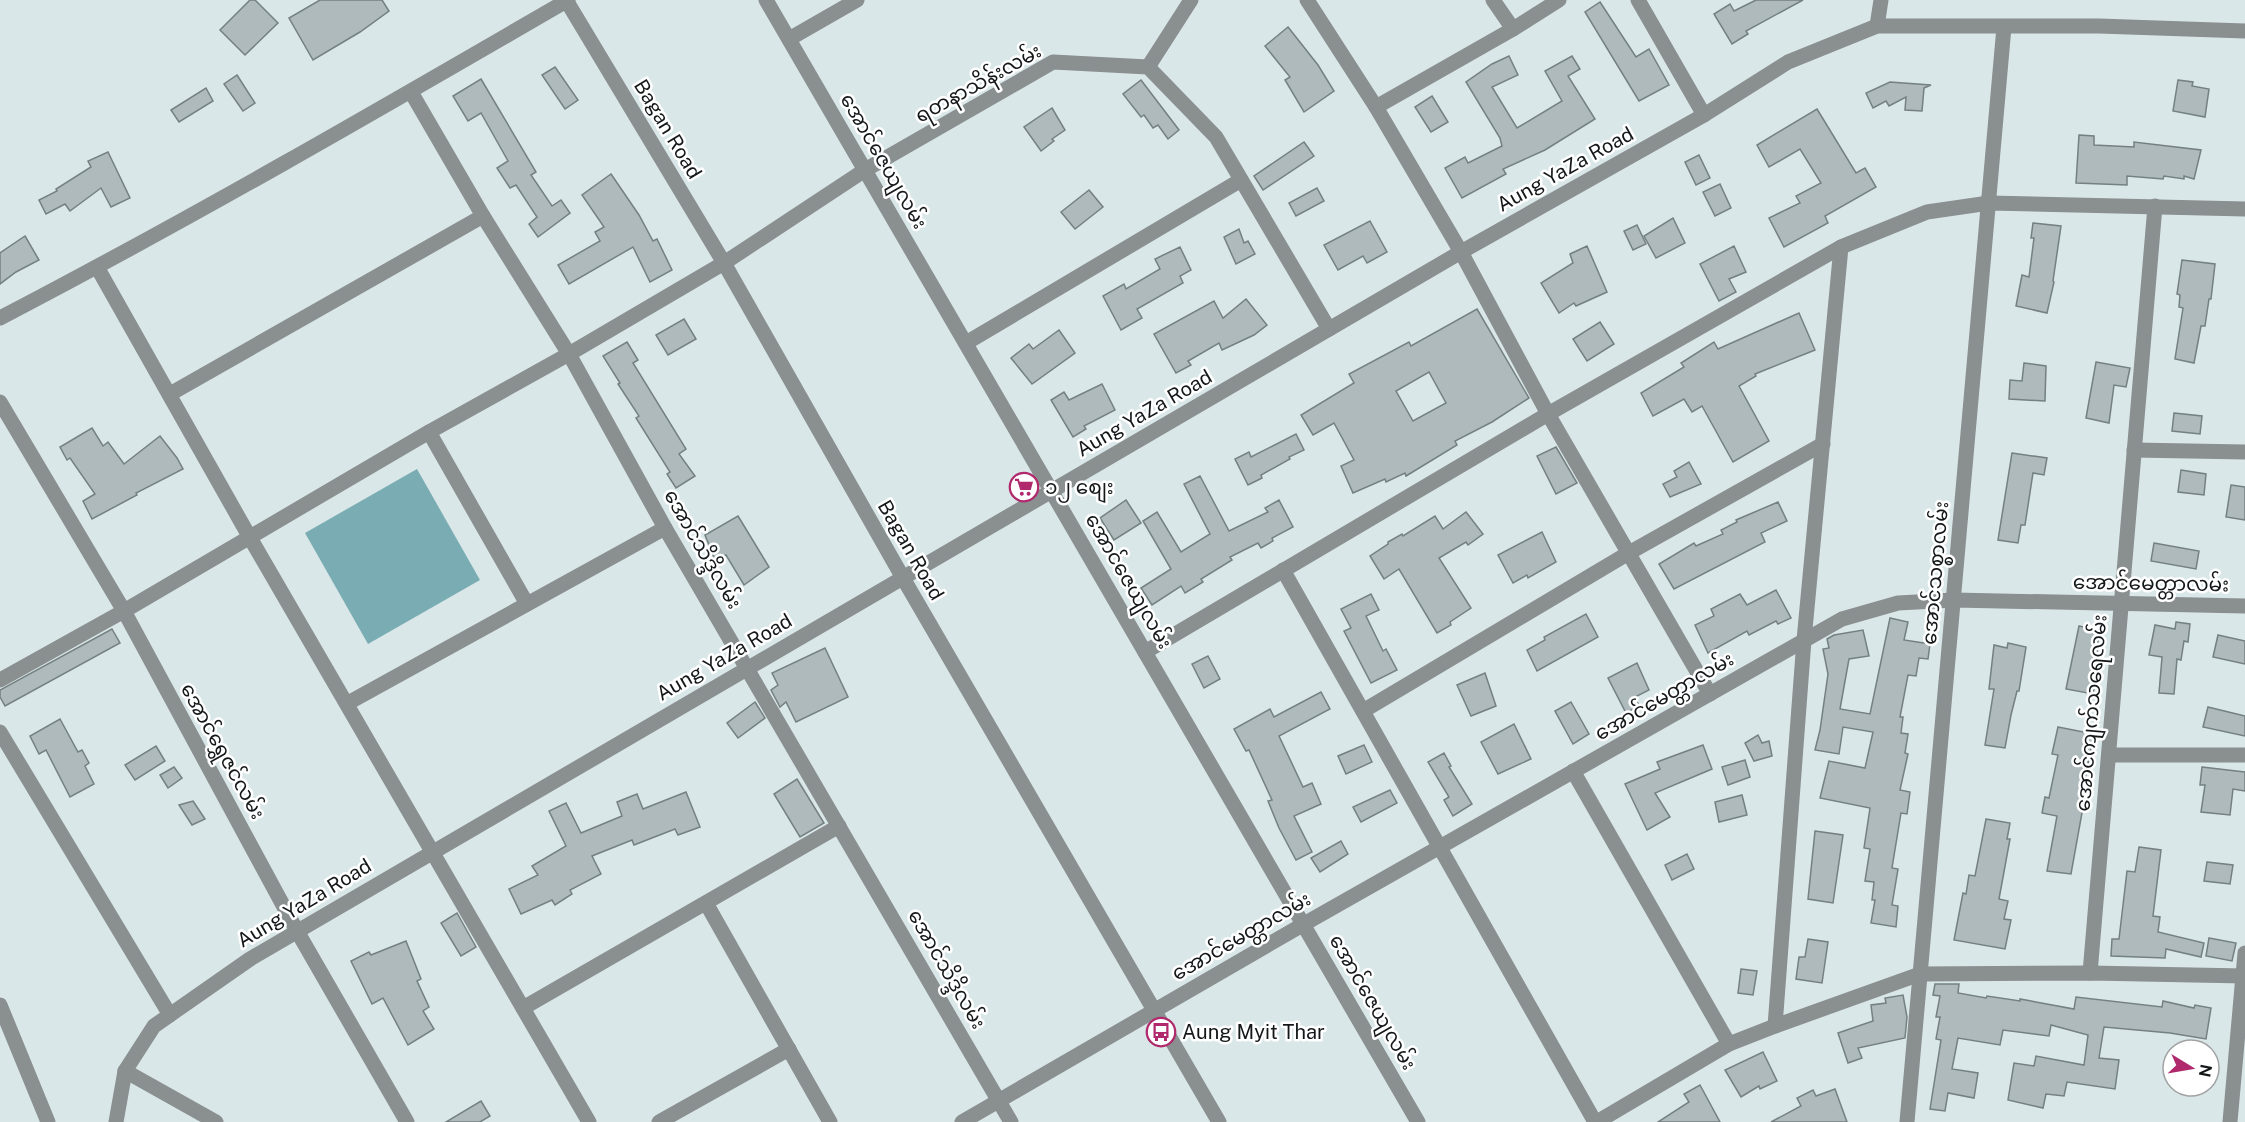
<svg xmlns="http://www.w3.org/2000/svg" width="2245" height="1122" font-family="'Public Sans','Noto Sans Myanmar',sans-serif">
	<rect width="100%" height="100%" fill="#dae7e8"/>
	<polygon fill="#7aadb3" points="417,469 480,580 368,644 305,533"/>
	<g fill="#aebabb" stroke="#748081" stroke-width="1.5" fill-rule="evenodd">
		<polygon points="250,0 255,0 278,23 245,55 220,30"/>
		<polygon points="320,0 382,0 389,11 360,32 313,60 289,18"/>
		<polygon points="1756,0 1803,0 1746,31 1748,34 1732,44 1714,14 1730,4 1734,11"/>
		<polygon points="1600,2 1636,57 1649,49 1669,85 1639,101 1585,12"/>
		<polygon points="1288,27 1318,65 1334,91 1304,112 1285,80 1290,77 1265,46"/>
		<polygon points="1509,56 1518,75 1492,87 1517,128 1562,101 1545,71 1572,56 1580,69 1568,76 1595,119 1545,150 1503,169 1506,174 1462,198 1445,168 1465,157 1468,163 1502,146 1500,138 1466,82 1492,64"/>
		<polygon points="555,67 578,100 565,109 542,75"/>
		<polygon points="237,75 255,103 243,111 224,84"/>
		<polygon points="481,79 536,172 531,175 552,206 561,200 570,213 538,237 529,224 537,217 516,185 510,188 497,168 508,161 481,113 468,121 453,96"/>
		<polygon points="1141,80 1179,130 1168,139 1158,125 1153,128 1144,115 1141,117 1123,94"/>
		<polygon points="2178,80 2193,82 2192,86 2209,89 2205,117 2173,111"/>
		<polygon points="1890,82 1931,85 1924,88 1922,111 1905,110 1906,97 1889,106 1886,101 1873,108 1866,93"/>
		<polygon points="206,88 213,101 179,122 171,110"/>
		<polygon points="1432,96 1448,122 1431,132 1415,107"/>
		<polygon points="1052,108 1065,130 1052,139 1054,141 1041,151 1024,127"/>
		<polygon points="1817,109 1856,173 1865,168 1876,187 1825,216 1828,223 1784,247 1769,218 1800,203 1796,196 1821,183 1800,149 1769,167 1757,145"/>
		<polygon points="2079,135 2094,136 2094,145 2134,147 2134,142 2201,150 2194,179 2184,176 2184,179 2164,176 2163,179 2127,176 2127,185 2076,183"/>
		<polygon points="1304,142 1314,156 1263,190 1254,176"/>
		<polygon points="108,152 130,198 111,207 101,188 70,211 65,204 46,214 39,200 57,191 56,189 91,167 88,161"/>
		<polygon points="1699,155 1710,178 1696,185 1685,162"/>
		<polygon points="611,174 639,215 653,241 657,239 672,270 650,282 633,247 569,284 558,265 600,241 595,232 604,227 582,195"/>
		<polygon points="1720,184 1731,208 1715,216 1703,192"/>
		<polygon points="1317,188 1324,201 1296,216 1289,203"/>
		<polygon points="1089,190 1103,207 1075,229 1061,212"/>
		<polygon points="1673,218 1685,243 1656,258 1644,236"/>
		<polygon points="1370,221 1387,252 1367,263 1363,256 1338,270 1324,245"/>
		<polygon points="2033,223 2061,226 2053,281 2054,282 2047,313 2016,306 2022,275 2029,277 2034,238 2031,238"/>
		<polygon points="1637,225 1646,244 1633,250 1624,231"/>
		<polygon points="1239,229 1244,243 1248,241 1255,254 1236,264 1224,237"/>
		<polygon points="25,236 39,260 16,272 0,284 0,253"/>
		<polygon points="1587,246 1607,292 1576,306 1574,303 1559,313 1541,283 1573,263 1570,254"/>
		<polygon points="1734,246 1746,272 1729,279 1736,292 1719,301 1700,264"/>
		<polygon points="1180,247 1191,270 1180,276 1183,283 1137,309 1142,318 1121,330 1103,296 1124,284 1126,289 1160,269 1155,259"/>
		<polygon points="2182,260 2215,264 2211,299 2209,299 2205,326 2201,326 2194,363 2175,359 2183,308 2179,307 2180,295 2177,294"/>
		<polygon points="1246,299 1267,325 1254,335 1222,350 1219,343 1188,361 1191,365 1176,373 1154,334 1214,301 1223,318"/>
		<path d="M 1477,309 L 1529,398 L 1492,422 L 1455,441 L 1457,445 L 1406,476 L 1405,473 L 1386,482 L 1385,479 L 1353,493 L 1341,466 L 1354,460 L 1334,423 L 1313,435 L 1301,415 L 1354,383 L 1349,374 L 1409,342 L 1411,346 ZM 1429,372 L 1446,403 L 1413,421 L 1396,391 Z"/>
		<polygon points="1799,313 1815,350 1755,374 1756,376 1739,386 1769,441 1733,462 1702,406 1692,412 1684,399 1653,416 1641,393 1684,367 1681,363 1714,342 1718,349"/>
		<polygon points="684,319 696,339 668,355 656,335"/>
		<polygon points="1600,322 1614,344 1587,361 1573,339"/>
		<polygon points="1059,330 1075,353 1032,384 1011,358 1029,344 1033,349"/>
		<polygon points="627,342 638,360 633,363 686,449 679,454 695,476 676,488 667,474 670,472 636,418 639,416 618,384 620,383 603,356"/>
		<polygon points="2096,362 2130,368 2126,387 2114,385 2109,423 2086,418"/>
		<polygon points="2024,363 2046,366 2045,401 2009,399 2010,380 2022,381"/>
		<polygon points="1102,384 1115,410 1084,426 1086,429 1073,437 1051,400 1064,392 1069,400"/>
		<polygon points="2174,413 2202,416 2200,434 2172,431"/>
		<polygon points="92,428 103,446 108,442 124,464 160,436 177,458 183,469 136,493 137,495 92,519 83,501 95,494 70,458 67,460 60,447"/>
		<polygon points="1296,434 1304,450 1289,457 1290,459 1261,475 1262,478 1248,485 1235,459 1249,452 1251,457"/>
		<polygon points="1556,447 1577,483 1556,494 1537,456"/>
		<polygon points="2012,453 2047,458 2044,475 2033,473 2025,525 2021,525 2018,543 1998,540"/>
		<polygon points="1689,462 1701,484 1670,497 1663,484 1677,477 1674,471"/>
		<polygon points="2181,470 2206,474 2204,495 2178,492"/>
		<polygon points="1200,476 1229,531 1268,512 1265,508 1279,500 1293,527 1272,538 1273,541 1261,548 1258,543 1230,557 1232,560 1201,579 1203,582 1185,593 1181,586 1152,605 1141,588 1171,569 1143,521 1157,512 1181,552 1210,534 1184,484"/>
		<polygon points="2231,485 2245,487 2245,520 2226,517"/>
		<polygon points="1126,500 1141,523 1114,540 1100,518"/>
		<polygon points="1778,502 1787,521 1761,533 1765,542 1674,589 1659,564 1694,543 1696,546 1723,534 1721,530 1737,522 1736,520"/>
		<polygon points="1466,512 1483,534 1468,545 1466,542 1439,558 1471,608 1450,622 1451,625 1437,633 1399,569 1384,579 1370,556 1388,544 1388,542 1402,534 1403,536 1435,516 1443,529"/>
		<polygon points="738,516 769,567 744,585 726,555 715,560 705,535"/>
		<polygon points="1542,532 1556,562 1528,578 1527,575 1513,583 1498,555"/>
		<polygon points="2154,543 2199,551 2196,569 2151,561"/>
		<polygon points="1776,590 1791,618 1778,624 1776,621 1749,635 1747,631 1708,653 1695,625 1714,616 1711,609 1740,594 1747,605"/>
		<polygon points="1371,594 1379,610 1366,616 1383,651 1386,649 1397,670 1371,683 1344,631 1351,628 1341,609"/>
		<polygon points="1586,614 1598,637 1537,671 1527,650 1545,640 1544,637"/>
		<polygon points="1890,618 1908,622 1904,640 1930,644 1928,659 1919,658 1916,676 1908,675 1900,717 1903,717 1901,733 1908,734 1905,753 1908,754 1900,790 1910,792 1907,814 1901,813 1892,868 1898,869 1892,905 1898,906 1896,927 1871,923 1875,900 1872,900 1874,882 1865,881 1870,849 1864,848 1870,808 1820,798 1829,761 1865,768 1873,732 1843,727 1839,754 1815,750 1820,730 1828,674 1823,649 1829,648 1827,639 1834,635 1863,630 1869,656 1849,659 1840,709 1870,714"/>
		<polygon points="2176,622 2190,624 2188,642 2184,641 2181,660 2177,659 2174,694 2159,693 2162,657 2149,655 2155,625 2175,629"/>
		<polygon points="2079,626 2099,630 2096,662 2099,662 2093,694 2066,689"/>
		<polygon points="112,629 120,643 5,706 0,697 0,690"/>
		<polygon points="2218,635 2245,641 2245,664 2213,657"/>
		<polygon points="2008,643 2026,647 2019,691 2017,691 2011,715 2005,748 1985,745 1994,689 1989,689 1994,645 2007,648"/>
		<polygon points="825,648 848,697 796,722 786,702 780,707 771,690 778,685 772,673"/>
		<polygon points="1208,656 1220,679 1204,688 1192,664"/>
		<polygon points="1637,663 1649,690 1635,697 1639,706 1626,713 1608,678"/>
		<polygon points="1485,673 1496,706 1471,716 1457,685"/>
		<polygon points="1321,692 1330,709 1279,736 1303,787 1312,783 1321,804 1294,816 1312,852 1296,860 1279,828 1268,801 1272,800 1249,750 1246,751 1234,729 1270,709 1274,717"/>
		<polygon points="755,702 765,718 738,738 727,723"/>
		<polygon points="1571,702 1589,734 1573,744 1555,711"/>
		<polygon points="2208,707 2245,716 2245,736 2203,727"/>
		<polygon points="60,719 78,752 82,750 89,763 85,766 94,784 70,797 46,750 39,754 30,736"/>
		<polygon points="1514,724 1531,759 1498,774 1481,742"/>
		<polygon points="2058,727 2094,734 2084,784 2087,785 2071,874 2047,871 2057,816 2042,813 2045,797 2049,798 2058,755 2052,754"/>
		<polygon points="1758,735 1762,743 1769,741 1772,756 1754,761 1745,743"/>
		<polygon points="1364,745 1372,762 1346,774 1338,756"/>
		<polygon points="1703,745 1712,769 1655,793 1670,817 1647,830 1625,784 1660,769 1657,762"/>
		<polygon points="156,746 165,761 135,780 125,765"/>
		<polygon points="1444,753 1451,766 1449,767 1472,804 1453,816 1444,800 1449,797 1428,762"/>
		<polygon points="1745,760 1750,777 1728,785 1722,767"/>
		<polygon points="174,767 182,778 168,788 160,775"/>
		<polygon points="2202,767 2245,772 2245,791 2233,789 2230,815 2201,812 2205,785 2200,785"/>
		<polygon points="797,779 824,823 800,837 774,794"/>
		<polygon points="1390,790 1397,803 1361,822 1353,807"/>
		<polygon points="686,792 700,827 678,835 675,829 634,845 632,840 592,856 601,874 570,890 572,894 555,905 552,900 521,914 509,889 538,875 532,866 566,846 549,811 566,803 581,833 622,816 617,802 637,794 643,809"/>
		<polygon points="1742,795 1747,815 1719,822 1715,802"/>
		<polygon points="193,801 205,819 192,825 179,805"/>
		<polygon points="1986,819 2010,823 2007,839 2010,839 1999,899 2008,901 2004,919 2011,920 2005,949 1954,940 1963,893 1966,894 1969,875 1975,876"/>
		<polygon points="1815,831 1843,835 1833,903 1808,899"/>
		<polygon points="1341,841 1348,854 1320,872 1311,858"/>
		<polygon points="2139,847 2161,850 2153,916 2160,917 2158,932 2204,943 2201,957 2166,949 2165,958 2111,956 2112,939 2119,939 2127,871 2135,872"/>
		<polygon points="1687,854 1694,869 1672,880 1665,865"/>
		<polygon points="2207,862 2233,865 2230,884 2204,881"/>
		<polygon points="457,913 476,947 461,956 441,923"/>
		<polygon points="2209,938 2236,943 2232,961 2206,956"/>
		<polygon points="1808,939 1828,942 1822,983 1796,979 1799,957 1805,957"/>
		<polygon points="406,941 421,979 417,981 429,1007 423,1011 434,1029 408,1045 383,998 372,1004 351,961 369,952 371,955"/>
		<polygon points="1741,969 1757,971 1753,995 1738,993"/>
		<polygon points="1935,984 1959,984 1958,993 1986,998 1987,996 2020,1001 2020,999 2074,1009 2076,997 2162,1007 2163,1001 2194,1008 2195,1005 2211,1008 2206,1039 2170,1033 2104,1027 2099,1058 2119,1060 2115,1089 2067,1082 2064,1096 2046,1094 2043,1108 2008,1100 2014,1063 2034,1066 2036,1056 2084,1065 2088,1035 2051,1025 2049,1036 2003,1030 2000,1045 1958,1038 1952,1069 1978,1073 1974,1098 1948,1093 1945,1111 1930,1109 1941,1040 1936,1039 1940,1017 1936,1017 1940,996 1933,995"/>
		<polygon points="1903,995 1907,1017 1905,1038 1858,1048 1862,1058 1848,1063 1838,1033 1873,1021 1871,1005 1886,1003 1885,998"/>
		<polygon points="1763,1052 1777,1081 1760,1089 1759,1086 1741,1097 1725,1070"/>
		<polygon points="1700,1085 1720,1122 1658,1122 1689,1102 1684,1094"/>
		<polygon points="1835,1089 1847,1122 1771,1122 1801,1106 1797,1098 1813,1090 1816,1096"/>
		<polygon points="481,1101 490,1116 480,1122 446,1122"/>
	</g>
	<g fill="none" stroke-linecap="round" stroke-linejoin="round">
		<g stroke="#8a8f90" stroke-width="15">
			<polyline points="766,0 1418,1122"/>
			<polyline points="1307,0 1376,107 1461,252 1548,414 1710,694"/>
			<polyline points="1493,0 1513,29"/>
			<polyline points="1638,0 1704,115"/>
			<polyline points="1877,26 1881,0"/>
			<polyline points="789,39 857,0"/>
			<polyline points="1148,67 1191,0"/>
			<polyline points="411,92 483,216 569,354 665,528 1011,1122"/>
			<polyline points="1376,107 1513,29 1559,0"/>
			<polyline points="97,267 249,536 589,1122"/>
			<path d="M 0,318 C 192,218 380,109 568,0"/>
			<polyline points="966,343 1241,180"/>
			<polyline points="170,394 483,216"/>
			<polyline points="0,402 124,611 297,931 407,1122"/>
			<polyline points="429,432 527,604"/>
			<polyline points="2134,450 2245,452"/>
			<polyline points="1283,570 1595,1122"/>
			<polyline points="1145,652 1548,414 1841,247 1927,212 1989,203 2245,209"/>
			<polyline points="0,680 124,611 429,432 569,354 724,263 865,170 1053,62 1148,67 1216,137 1329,329"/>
			<polyline points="348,703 665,528"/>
			<polyline points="1363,711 1627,554 1823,444"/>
			<polyline points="0,732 170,1015"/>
			<polyline points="2109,755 2245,755"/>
			<polyline points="1573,771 1729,1044"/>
			<polyline points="706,903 830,1122"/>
			<polyline points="2090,973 2155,206"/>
			<polyline points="0,1005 48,1122"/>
			<polyline points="523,1008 839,826"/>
			<polyline points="1775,1026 1804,640 1841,247"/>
			<polyline points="125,1071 216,1122"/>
			<polyline points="116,1122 125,1071 154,1026 250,959 1461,252 1704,115 1788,62 1877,26 2099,26 2245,31"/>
			<polyline points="659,1122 789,1049"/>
			<polyline points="962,1122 1304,924 1842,619 1898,603 1954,600 2245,606"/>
			<polyline points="1597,1122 1729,1044 1775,1026 1920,974 2090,973 2245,976"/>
			<polyline points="1907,1122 2004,27"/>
			<polyline points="2230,1122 2245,953"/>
		</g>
		<polyline stroke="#8a8f90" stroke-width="15" points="566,0 724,263 903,578 1219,1122"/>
	</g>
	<defs>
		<g id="supermarket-ring" transform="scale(1.5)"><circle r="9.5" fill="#fff" stroke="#b0296c" stroke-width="1.5"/><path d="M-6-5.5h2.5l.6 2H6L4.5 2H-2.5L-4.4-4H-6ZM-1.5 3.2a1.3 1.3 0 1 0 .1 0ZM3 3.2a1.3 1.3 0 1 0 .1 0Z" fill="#b0296c"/></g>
		<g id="bus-ring" transform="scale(1.5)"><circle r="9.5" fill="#fff" stroke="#b0296c" stroke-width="1.5"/><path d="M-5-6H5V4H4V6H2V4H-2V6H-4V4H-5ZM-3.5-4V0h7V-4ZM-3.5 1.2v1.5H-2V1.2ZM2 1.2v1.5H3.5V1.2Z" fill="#b0296c"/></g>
	</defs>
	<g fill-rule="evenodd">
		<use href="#supermarket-ring" x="1024" y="487"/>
		<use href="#bus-ring" x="1161" y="1032"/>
	</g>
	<g text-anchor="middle" stroke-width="5" stroke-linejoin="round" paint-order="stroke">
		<g font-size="20" fill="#131718" stroke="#fff">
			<text transform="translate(978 83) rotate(-29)" y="7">ရတနာသိန်းလမ်း</text>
			<text transform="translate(668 129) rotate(59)" y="7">Bagan Road</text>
			<text transform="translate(884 161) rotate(60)" y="7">အောင်ဇေယျလမ်း</text>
			<text transform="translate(1565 169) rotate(-29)" y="7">Aung YaZa Road</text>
			<text transform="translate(1144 413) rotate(-30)" y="7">Aung YaZa Road</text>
			<text transform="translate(703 549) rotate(60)" y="7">အောင်သိဒ္ဒိလမ်း</text>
			<text transform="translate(911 550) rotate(60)" y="7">Bagan Road</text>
			<text transform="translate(1935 573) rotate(-85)" y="7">အောင်သစ္စာလမ်း</text>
			<text transform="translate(1129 581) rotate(60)" y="7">အောင်ဇေယျလမ်း</text>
			<text transform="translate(2151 583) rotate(1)" y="7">အောင်မေတ္တာလမ်း</text>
			<text transform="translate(724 657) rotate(-30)" y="7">Aung YaZa Road</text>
			<text transform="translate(1664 696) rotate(-30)" y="7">အောင်မေတ္တာလမ်း</text>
			<text transform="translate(2091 713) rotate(-85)" y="7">အောင်ကျက်သရေလမ်း</text>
			<text transform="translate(223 751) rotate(61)" y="7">အောင်ရွှေဇင်လမ်း</text>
			<text transform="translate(304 903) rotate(-31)" y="7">Aung YaZa Road</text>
			<text transform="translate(1241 936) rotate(-30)" y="7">အောင်မေတ္တာလမ်း</text>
			<text transform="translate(947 969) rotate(60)" y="7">အောင်သိဒ္ဒိလမ်း</text>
			<text transform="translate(1373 1002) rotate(60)" y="7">အောင်ဇေယျလမ်း</text>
		</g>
		<g font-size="20" fill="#131718" stroke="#fff" text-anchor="start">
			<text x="1045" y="494">၁၂ စျေး</text>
			<text x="1182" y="1039">Aung Myit Thar</text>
		</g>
	</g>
	<g transform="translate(2191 1068) rotate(101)"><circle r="28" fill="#ffffff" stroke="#a1a2a3" stroke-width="1.5"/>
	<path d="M0-4.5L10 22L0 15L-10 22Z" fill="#b0296c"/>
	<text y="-9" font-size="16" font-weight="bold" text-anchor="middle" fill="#131718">N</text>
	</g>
</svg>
